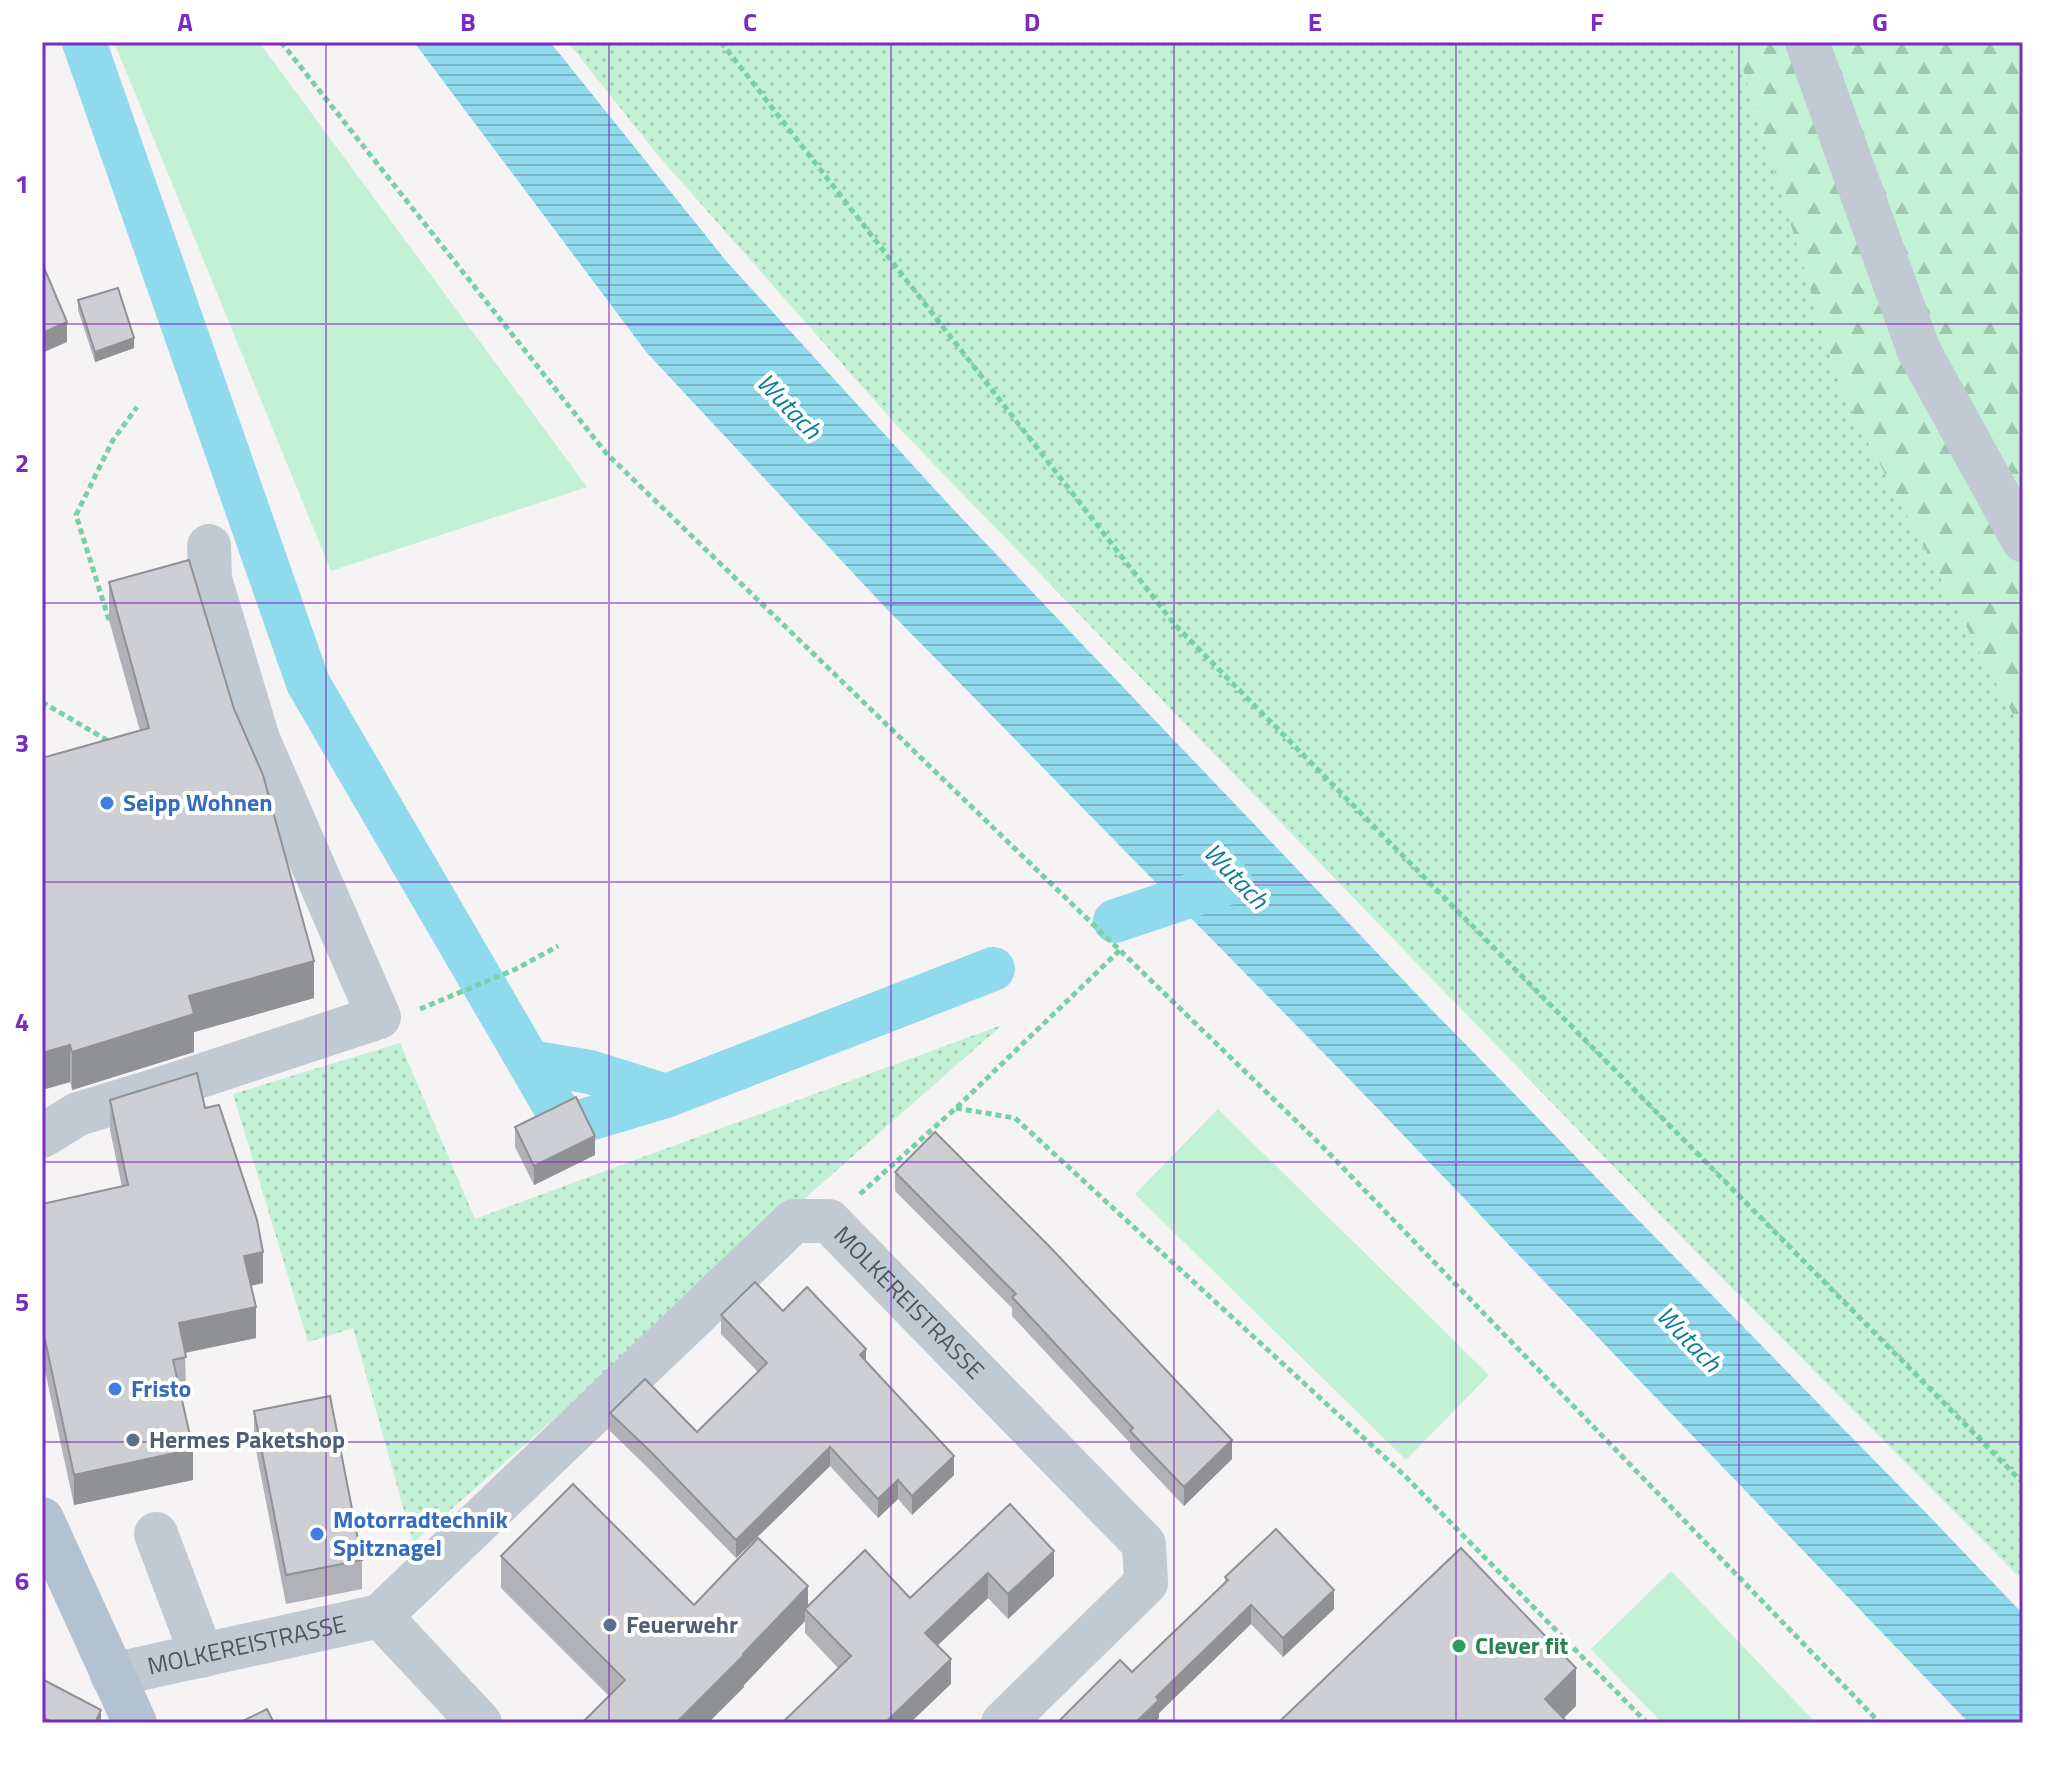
<svg xmlns="http://www.w3.org/2000/svg" width="2065" height="1765" font-family="'Titillium Web',sans-serif">
	<defs>
		<pattern id="grass-dots" width="8" height="8" patternUnits="userSpaceOnUse" patternTransform="scale(2)"><rect width="8" height="8" fill="#c3f1d5"/><path d="M2 2h.1M6 6h.1" fill="none" stroke="#a0c6b0" stroke-width="1.8" stroke-linecap="round"/></pattern>
		<pattern id="forest-firs" width="22" height="20" patternUnits="userSpaceOnUse" patternTransform="scale(2)"><rect width="22" height="20" fill="#c3f1d5"/><path d="M5 1l3.5 6h-7zM16 11l3.5 6h-7z" fill="#a0c6b0"/></pattern>
		<pattern id="water-rules" width="6" height="5" patternUnits="userSpaceOnUse" patternTransform="scale(2)"><rect width="6" height="5" fill="#90daee"/><path d="M0 2.5h6" fill="none" stroke="#78b4c4"/></pattern>
	</defs>
	<rect width="100%" height="100%" fill="#f5f3f3"/>
	<g fill="url(#grass-dots)">
		<polygon points="568,42 1728,42 1743,69 1843,395 2023,733 2023,1581 1707,1263 898,427 656,153"/>
		<polygon points="1002,1025 413,1543 353,1328 308,1342 233,1094 400,1043 475,1219"/>
	</g>
	<polygon fill="url(#forest-firs)" points="1728,42 2023,42 2023,733 1843,395 1743,69"/>
	<g fill="#c3f1d5">
		<polygon points="114,42 259,42 587,487 331,571"/>
		<polygon points="1218,1109 1489,1375 1406,1460 1135,1194"/>
		<polygon points="1671,1571 1816,1723 1662,1723 1591,1649"/>
	</g>
	<polygon fill="url(#water-rules)" points="414,42 550,42 727,262 952,508 1428,1006 1928,1515 2023,1614 2023,1723 1969,1723 1357,1087 883,605 647,353"/>
	<g fill="none" stroke-linecap="round" stroke-linejoin="round">
		<g stroke="#90daee" stroke-width="44">
			<polyline points="84,42 308,683 529,1062 590,1072 666,1096 993,969"/>
			<polyline points="1115,921 1231,882"/>
			<polyline points="529,1062 566,1126 666,1096"/>
		</g>
		<g stroke="#7ad0a6" stroke-width="5" stroke-dasharray="6 4" stroke-linecap="butt">
			<polyline points="281,42 606,453 1319,1143 1880,1723"/>
			<polyline points="721,42 1175,625 2023,1483"/>
			<polyline points="109,620 76,515 113,440 137,407"/>
			<polyline points="42,702 110,742"/>
			<polyline points="420,1009 516,969 558,946"/>
			<polyline points="956,1108 1015,1118 1403,1474 1647,1723"/>
			<polyline points="860,1194 956,1108 1120,950"/>
		</g>
		<g stroke="#c1cad2" stroke-width="44">
			<polyline points="1807,42 1919,351 2023,540"/>
			<polyline points="42,1136 78,1114 173,1085 379,1017 258,739 210,579 209,546"/>
			<polyline points="156,1534 202,1656"/>
			<polyline points="380,1616 480,1723"/>
			<path id="s1" d="M 112,1675 L 380,1616 L 794,1221 L 829,1221 L 1144,1544 L 1146,1583 L 1003,1723"/>
		</g>
		<polyline stroke="#b3c2d1" stroke-width="44" points="42,1519 135,1723"/>
	</g>
	<g fill="#b0b2b7">
		<polygon points="78,300 134,348 95,362 78,310"/>
		<polygon points="109,582 314,998 194,1032 194,1052 72,1090 70,1082 42,1090 140,731 109,620"/>
		<polygon points="110,1100 205,1108 263,1283 251,1286 256,1338 185,1353 186,1388 180,1389 193,1480 74,1505 42,1357 42,1204 122,1187 110,1130"/>
		<polygon points="515,1127 595,1155 534,1185 515,1147"/>
		<polygon points="895,1172 1232,1459 1184,1506 1130,1449 1130,1443 1012,1316 1012,1308 895,1191"/>
		<polygon points="783,1311 866,1362 954,1475 912,1515 898,1499 878,1518 830,1466 736,1558 650,1470 610,1431 610,1413 697,1432 758,1372 721,1334 721,1315"/>
		<polygon points="254,1411 362,1560 362,1589 286,1604 254,1440"/>
		<polygon points="1010,1504 1054,1576 1008,1619 988,1598 937,1646 951,1684 838,1668 805,1633 805,1621 744,1685 744,1687 708,1723 582,1723 609,1696 501,1588 501,1556 694,1605 808,1605 910,1598"/>
		<polygon points="1225,1577 1334,1609 1283,1657 1251,1624 1159,1713 1159,1718 1154,1723 1057,1723 1132,1672 1225,1583"/>
		<polygon points="42,1679 101,1720 100,1723 42,1723"/>
	</g>
	<g fill="#909195">
		<polygon points="67,322 67,342 42,353 42,333"/>
		<polygon points="134,338 134,348 95,362 95,352"/>
		<polygon points="314,961 314,998 194,1032 194,1052 72,1090 72,1052 189,996"/>
		<polygon points="70,1045 70,1082 42,1090 42,1053"/>
		<polygon points="595,1136 595,1155 534,1185 534,1166"/>
		<polygon points="263,1252 263,1283 244,1287 244,1256"/>
		<polygon points="256,1307 256,1338 179,1354 179,1323"/>
		<polygon points="866,1349 866,1368 860,1355"/>
		<polygon points="1232,1440 1232,1459 1184,1506 1184,1487"/>
		<polygon points="830,1447 830,1466 736,1558 736,1540"/>
		<polygon points="193,1449 193,1480 74,1505 74,1475"/>
		<polygon points="954,1456 954,1475 912,1515 912,1496"/>
		<polygon points="898,1480 898,1499 878,1518 878,1499"/>
		<polygon points="1054,1551 1054,1576 1008,1619 1008,1594"/>
		<polygon points="988,1573 988,1598 925,1657 925,1633"/>
		<polygon points="808,1586 808,1612 805,1609 805,1621 744,1685 744,1687 708,1723 676,1723"/>
		<polygon points="1334,1590 1334,1609 1283,1657 1283,1638"/>
		<polygon points="1251,1605 1251,1624 1159,1713 1159,1718 1154,1723 1135,1723 1156,1697"/>
		<polygon points="951,1659 951,1684 910,1723 885,1723"/>
		<polygon points="1576,1668 1576,1706 1559,1723 1545,1699"/>
		<polygon points="101,1710 101,1720 100,1723 95,1723"/>
	</g>
	<g fill="#cdcfd5" stroke="#909195" stroke-width="2">
		<polygon points="42,263 67,322 42,333"/>
		<polygon points="118,288 134,338 95,352 78,300"/>
		<polygon points="189,560 234,709 263,775 314,961 189,996 194,1014 72,1052 70,1045 42,1053 42,758 149,728 109,582"/>
		<polygon points="197,1073 205,1108 219,1105 257,1220 263,1252 244,1256 256,1307 179,1323 186,1357 173,1360 193,1449 74,1475 42,1326 42,1204 128,1185 110,1100"/>
		<polygon points="576,1097 595,1136 534,1166 515,1127"/>
		<polygon points="935,1132 1049,1246 1232,1440 1184,1487 1130,1431 1133,1428 1012,1297 1016,1294 895,1172"/>
		<polygon points="755,1282 783,1311 807,1287 866,1349 860,1355 954,1456 912,1496 898,1480 878,1499 830,1447 736,1540 650,1451 610,1413 645,1379 697,1432 767,1363 721,1315"/>
		<polygon points="330,1396 362,1560 286,1575 254,1411"/>
		<polygon points="573,1484 694,1605 758,1538 808,1586 743,1654 744,1655 676,1723 582,1723 625,1680 501,1556"/>
		<polygon points="1010,1504 1054,1551 1008,1594 988,1573 925,1633 951,1659 885,1723 782,1723 851,1656 805,1609 865,1550 910,1598"/>
		<polygon points="1276,1529 1334,1590 1283,1638 1251,1605 1156,1697 1159,1700 1135,1723 1057,1723 1120,1660 1132,1672 1228,1580 1225,1577"/>
		<polygon points="1461,1548 1576,1668 1545,1699 1568,1723 1278,1723"/>
		<polygon points="42,1679 101,1710 95,1723 54,1723 42,1717"/>
		<polygon points="267,1709 274,1723 239,1723"/>
	</g>
	<path fill="none" stroke="#7b2cbf" stroke-width="2" stroke-opacity="0.55" d="M 326,42 L 326,1723M 609,42 L 609,1723M 891,42 L 891,1723M 1174,42 L 1174,1723M 1456,42 L 1456,1723M 1739,42 L 1739,1723M 42,324 L 2023,324M 42,603 L 2023,603M 42,882 L 2023,882M 42,1162 L 2023,1162M 42,1442 L 2023,1442"/>
	<g fill="#3f7fe0" stroke="#fff" stroke-width="3">
		<circle cx="107" cy="803" r="8"/>
		<circle cx="115" cy="1389" r="8"/>
		<circle cx="317" cy="1534" r="8"/>
	</g>
	<g fill="#5c6f8a" stroke="#fff" stroke-width="3">
		<circle cx="133" cy="1440" r="8"/>
		<circle cx="610" cy="1625" r="8"/>
	</g>
	<circle fill="#2e9e5b" stroke="#fff" stroke-width="3" cx="1459" cy="1646" r="8"/>
	<g text-anchor="middle" stroke-width="8" stroke-linejoin="round" paint-order="stroke">
		<g font-size="24" font-weight="bold" fill="#366cbe" stroke="#fff" text-anchor="start">
			<text x="123" y="811">Seipp Wohnen</text>
			<text x="131" y="1397">Fristo</text>
			<text x="333" y="1528">Motorradtechnik<tspan x="333" dy="28">Spitznagel</tspan></text>
		</g>
		<g font-size="24" fill="#4a5661" stroke="#fff">
			<text dy="8" stroke="none"><textPath href="#s1" startOffset="996">MOLKEREISTRASSE</textPath></text>
			<text dy="8" stroke="none"><textPath href="#s1" startOffset="138">MOLKEREISTRASSE</textPath></text>
		</g>
		<g font-size="24" font-weight="bold" fill="#4e5e75" stroke="#fff" text-anchor="start">
			<text x="149" y="1448">Hermes Paketshop</text>
			<text x="626" y="1633">Feuerwehr</text>
		</g>
		<g font-size="24" font-weight="bold" fill="#27864d" stroke="#fff" text-anchor="start">
			<text x="1475" y="1654">Clever fit</text>
		</g>
		<g font-size="26" font-style="italic" fill="#0c7c9b" stroke="#fff">
			<text transform="translate(789 406) rotate(46)" y="9">Wutach</text>
			<text transform="translate(1236 876) rotate(46)" y="9">Wutach</text>
			<text transform="translate(1689 1339) rotate(46)" y="9">Wutach</text>
		</g>
	</g>
	<rect width="2065" height="1765" fill="none" stroke="#ffffff" stroke-width="88"/>
	<rect x="44" y="44" width="1977" height="1677" fill="none" stroke="#7b2cbf" stroke-width="3"/>
	<g font-size="26" text-anchor="middle" font-weight="bold" fill="#7b2cbf">
		<text x="185" y="31">A</text>
		<text x="468" y="31">B</text>
		<text x="750" y="31">C</text>
		<text x="1032" y="31">D</text>
		<text x="1315" y="31">E</text>
		<text x="1597" y="31">F</text>
		<text x="1880" y="31">G</text>
		<text x="22" y="193">1</text>
		<text x="22" y="472">2</text>
		<text x="22" y="752">3</text>
		<text x="22" y="1031">4</text>
		<text x="22" y="1311">5</text>
		<text x="22" y="1590">6</text>
	</g>
</svg>
